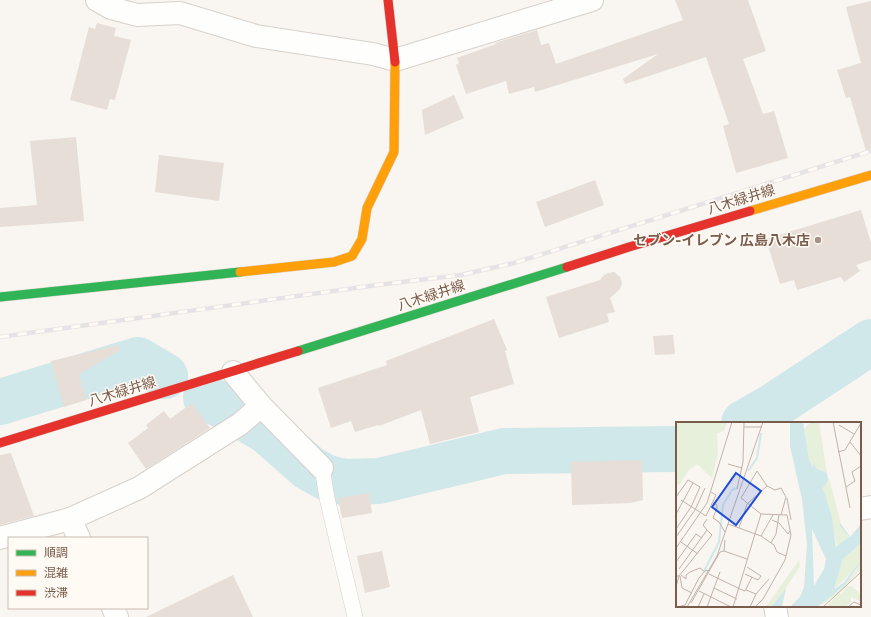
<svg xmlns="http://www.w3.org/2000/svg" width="871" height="617" font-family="Commissioner,'Noto Sans JP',sans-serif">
	<rect width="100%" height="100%" fill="#f9f5f0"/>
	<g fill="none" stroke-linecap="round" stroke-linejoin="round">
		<g stroke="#d0e8ea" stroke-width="46">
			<polyline points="206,398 234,411 268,432 309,468 327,478 344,482 379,481 504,451 677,449"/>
			<polyline points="0,402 138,360 165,376"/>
			<polyline points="744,423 772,407 871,342"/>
		</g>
	</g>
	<g fill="#e6ded7">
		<polygon points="675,0 748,0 766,51 743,59 763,114 774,111 788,158 736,173 723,126 729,124 706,57 625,84 623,79 658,54 535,92 534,87 509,94 506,81 466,94 456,65 459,63 457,58 496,44 495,43 537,30 541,45 549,43 556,64 683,20"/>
		<polygon points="871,1 871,150 866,151 850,97 846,98 837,70 861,63 846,7"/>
		<polygon points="97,23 116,28 114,36 131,40 115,100 110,99 107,110 70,100 89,27 95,29"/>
		<polygon points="454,95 464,118 425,135 422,110"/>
		<polygon points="76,137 84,221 0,227 0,208 37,205 30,141"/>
		<polygon points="159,155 224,163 219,201 155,192"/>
		<polygon points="595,180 604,205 545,227 536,202"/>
		<polygon points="861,210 871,243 871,260 856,265 860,271 844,282 841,277 797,290 794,280 780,284 766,239"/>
		<polygon points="614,272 620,277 622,283 620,289 610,298 615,312 607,314 609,322 559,338 546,297 600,280 603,276 608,273"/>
		<polygon points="494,319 507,350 505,351 514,384 470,397 479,432 430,444 421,410 379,426 378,425 355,432 351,421 331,428 318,388 387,365 386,361"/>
		<polygon points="673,335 675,354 655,355 653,336"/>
		<polygon points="118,345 120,350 79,374 86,400 64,407 51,361"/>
		<polygon points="192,403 210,428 146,469 128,443 148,428 146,425 164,411 170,419"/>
		<polygon points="11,453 34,516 0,525 0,455"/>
		<polygon points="642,460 643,500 631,503 572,505 571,462"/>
		<polygon points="369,493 372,513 342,518 338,498"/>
		<polygon points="382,551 390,587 365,593 357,556"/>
		<polygon points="233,575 253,617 146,617"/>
	</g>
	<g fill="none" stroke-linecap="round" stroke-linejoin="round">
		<g stroke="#d7d1cb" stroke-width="16">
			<polyline id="lane" points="322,468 327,498 355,617"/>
		</g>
		<g stroke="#d7d1cb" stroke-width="24">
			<g id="street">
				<polyline points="97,0 111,8 137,15 180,13 256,36 373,54 395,60 592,0"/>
				<polyline points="233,372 261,406 322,468"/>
				<polyline points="860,509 871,507"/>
				<polyline points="70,519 79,538"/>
				<polyline points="0,538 70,519 139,488 240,424 261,406"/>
				<polyline points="775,606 777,617"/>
				<polyline points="113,608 117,617"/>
			</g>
		</g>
		<g stroke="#d9d2cb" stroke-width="10">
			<g id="fast">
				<polyline points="0,297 240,272"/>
				<polyline points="298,351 567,267"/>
			</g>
		</g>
		<g stroke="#d9d2cb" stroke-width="10">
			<g id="slow">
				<polyline points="750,211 871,175"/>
				<polyline points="240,272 334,262 352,256 362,239 367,208 394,152 395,62"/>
			</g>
		</g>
		<g stroke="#d9d2cb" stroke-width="10">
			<g id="jam">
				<polyline points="388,0 395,62"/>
				<polyline points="567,267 629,247 750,211"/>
				<polyline points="0,443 298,351"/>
			</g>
		</g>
		<use href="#lane" stroke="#fefefd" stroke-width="15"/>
		<use href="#street" stroke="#fefefd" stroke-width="22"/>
		<use href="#fast" stroke="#30b455" stroke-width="9"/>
		<use href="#slow" stroke="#ff9f0a" stroke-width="9"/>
		<use href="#jam" stroke="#e5322d" stroke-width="9"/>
		<g stroke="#e6e3e7" stroke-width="4.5">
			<polyline id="rail" points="0,337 377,285 461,275 514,263 871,151"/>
		</g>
		<use href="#rail" stroke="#fffaf3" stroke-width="3" stroke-dasharray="9" stroke-linecap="butt"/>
	</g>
	<circle fill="#a69286" stroke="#fffaf3" stroke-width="1.5" cx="818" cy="240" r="4"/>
	<g text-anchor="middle" stroke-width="3" stroke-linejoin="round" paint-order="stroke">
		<g font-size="14" fill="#7a5c4d" stroke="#fffaf3">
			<text transform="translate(741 199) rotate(-17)" y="5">八木緑井線</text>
			<text transform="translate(431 295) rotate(-18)" y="5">八木緑井線</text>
			<text transform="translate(122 391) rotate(-17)" y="5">八木緑井線</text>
		</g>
		<g font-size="14" font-weight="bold" fill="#7a5c4d" stroke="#fffaf3" text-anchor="end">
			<text x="810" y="245">セブン-イレブン 広島八木店</text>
		</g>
	</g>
	<g transform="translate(676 422)">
		<rect width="185" height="185" fill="#f9f5f0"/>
		<path d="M 0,0 L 51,0 L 48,9 L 41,11 L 42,31 L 36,56 L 21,42 L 13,48 L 3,63 L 0,62 ZM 135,0 L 143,0 L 151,51 L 140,47 L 139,42 L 137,46 L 133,37 L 128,7 ZM 153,56 L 165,102 L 163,103 L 173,115 L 162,126 L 147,66 ZM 185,121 L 185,147 L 165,169 L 146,183 L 145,181 L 169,163 L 180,149 L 181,145 L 158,167 L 167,137 ZM 123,138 L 124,144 L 110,166 L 95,185 L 90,185 ZM 176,164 L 185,173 L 185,180 L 175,175 L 175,180 L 169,185 L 151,185 L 163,171 L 165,173 L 171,165 Z" fill="#e7f0db"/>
		<path d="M 114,0 L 127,0 L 133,37 L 137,46 L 138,41 L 141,47 L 151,51 L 152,58 L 147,66 L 156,95 L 160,125 L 173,115 L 163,103 L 165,102 L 174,115 L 185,102 L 185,121 L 167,137 L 158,167 L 167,161 L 185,139 L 185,140 L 169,163 L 141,185 L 114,185 L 124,175 L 128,165 L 131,123 L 126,77 L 114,24 ZM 136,107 L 150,137 L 148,147 L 138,164 ZM 110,166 L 106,185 L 95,185 L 96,184 Z" fill="#d0e8ea" fill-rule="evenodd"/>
		<path fill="none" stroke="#d0e8ea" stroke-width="2" d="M 72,49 L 81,36 L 85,11M 28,149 L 43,120 L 47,83 L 56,68 L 61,66"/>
		<path fill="none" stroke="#c2b3aa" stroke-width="1" d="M 157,0 L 174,86M 163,3 L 178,12M 68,5 L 86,5M 174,20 L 185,34M 162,30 L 169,28 L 185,1M 52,42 L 66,46M 170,65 L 179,59 L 176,50 L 185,44M 61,67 L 67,40 L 68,0M 0,75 L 12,58 L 24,65 L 15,85 L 0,107M 111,76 L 115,98M 5,78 L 30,94 L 40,73 L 35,70M 37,81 L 41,83 L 41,86 L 37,96 L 43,100 L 49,110M 0,92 L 17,61M 96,98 L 103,101 L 112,112 L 114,109M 52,102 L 85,114 L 98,123 L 101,130 L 110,134M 63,106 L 71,82 L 91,64M 85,114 L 97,93M 0,115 L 19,88 L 29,66M 5,120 L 22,132M 95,121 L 100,112 L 103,93M 0,126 L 31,81 L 56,0M 48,129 L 71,137M 0,140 L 20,112 L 26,116M 3,147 L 31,108 L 27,103 L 31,97M 33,152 L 64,167M 69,152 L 82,158 L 85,154 L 71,145M 5,153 L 10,157 L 10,153 L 14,150 L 24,146 L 29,150M 0,154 L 3,154 L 0,165M 3,154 L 36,113 L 31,108M 4,154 L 6,166 L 16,171M 38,166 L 61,177M 64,167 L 69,169 L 76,155M 70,168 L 80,172 L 74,185M 23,169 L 55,185M 80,172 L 93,157M 15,181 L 44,130 L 48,129 L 49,118M 2,185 L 9,183 L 23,156 L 30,148 L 32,149M 11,185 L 41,134 L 87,0M 22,185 L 28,172M 31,185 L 44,150M 57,185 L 85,92M 79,185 L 87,177 L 109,138 L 115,113 L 111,93 L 85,92 L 65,76 L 81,49 L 91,64 L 99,68 L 105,66 L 110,75 L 105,93M 147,185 L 185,150M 172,185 L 178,180 L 185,183"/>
		<path fill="#1d4ed8" fill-opacity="0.15" stroke="#1d4ed8" stroke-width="2" d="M 60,51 L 85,69 L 60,103 L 36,85 Z"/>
		<rect width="185" height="185" fill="none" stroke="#7a5c4d" stroke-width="2"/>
	</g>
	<rect x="8" y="537" width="140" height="72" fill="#fffaf3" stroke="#cabbb1"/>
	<rect x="16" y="550" width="20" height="6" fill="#30b455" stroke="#cabbb1"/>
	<text x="44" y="557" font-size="12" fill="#7a5c4d">順調</text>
	<rect x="16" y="570" width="20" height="6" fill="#ff9f0a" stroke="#cabbb1"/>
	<text x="44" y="577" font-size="12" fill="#7a5c4d">混雑</text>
	<rect x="16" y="590" width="20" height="6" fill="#e5322d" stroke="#cabbb1"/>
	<text x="44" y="597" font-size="12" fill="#7a5c4d">渋滞</text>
</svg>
